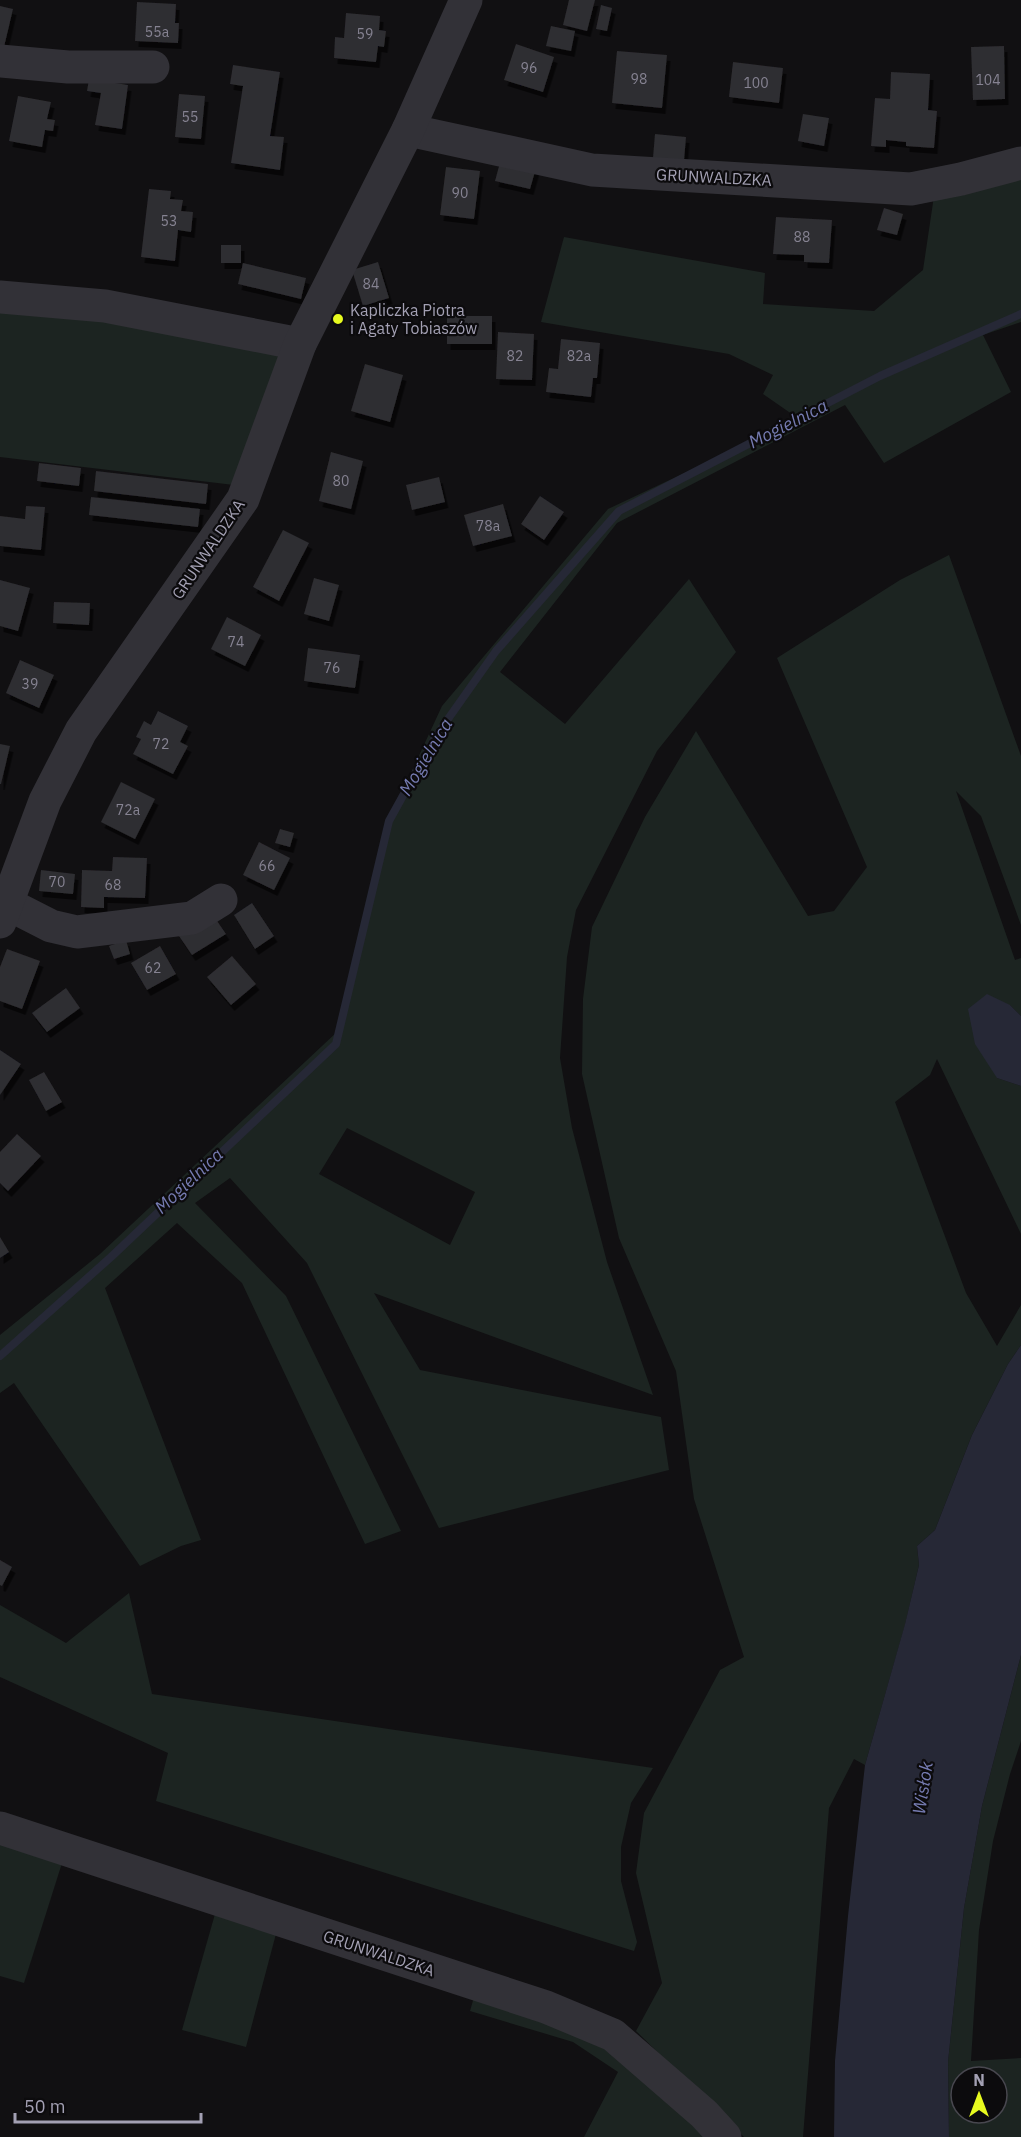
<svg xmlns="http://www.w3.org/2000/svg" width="1021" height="2137" font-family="'IBM Plex Sans',sans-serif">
	<defs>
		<filter id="shadow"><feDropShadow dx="3.5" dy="6" stdDeviation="0" flood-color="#0009"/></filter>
	</defs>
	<rect width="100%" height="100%" fill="#111012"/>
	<g fill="#1c2421" fill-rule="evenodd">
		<path d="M 1021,175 L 1021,322 L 983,335 L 1011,392 L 884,463 L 845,405 L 617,523 L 500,672 L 565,724 L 689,579 L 736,652 L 657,751 L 576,910 L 567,957 L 560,1058 L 572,1128 L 607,1262 L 653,1395 L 374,1293 L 420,1370 L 661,1417 L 669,1470 L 439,1528 L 307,1263 L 230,1178 L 195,1203 L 286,1296 L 401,1531 L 365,1544 L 242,1283 L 177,1223 L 105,1288 L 201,1540 L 181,1546 L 140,1566 L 14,1383 L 0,1393 L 0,1335 L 100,1254 L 338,1031 L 385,829 L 442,706 L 608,509 L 799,419 L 763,394 L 773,375 L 729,354 L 541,322 L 564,237 L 765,273 L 763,304 L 874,311 L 923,270 L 934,196 ZM 347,1128 L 475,1192 L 450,1245 L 319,1174 Z"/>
		<polygon points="0,307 286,347 234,485 0,457"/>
		<polygon points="949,555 1021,756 1021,925 981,816 956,791 1015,960 1021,958 1021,1016 1010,1005 997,1078 1021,1086 1021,1234 937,1059 930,1075 895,1102 966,1293 997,1346 1021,1305 1021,1345 1008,1364 972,1435 935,1530 917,1546 919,1565 905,1625 865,1765 854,1759 829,1808 803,2137 744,2137 636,2031 662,1983 636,1873 644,1813 720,1670 744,1657 694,1499 676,1371 619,1238 582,1074 583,999 592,927 645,817 696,731 808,916 834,911 867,867 777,658 900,580"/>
		<polygon points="129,1593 152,1694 653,1768 631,1803 621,1847 621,1881 637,1942 634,1951 156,1801 168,1753 0,1677 0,1605 66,1643"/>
		<path d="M 1021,1655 L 1021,1741 L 1010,1774 L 993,1841 L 979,1930 L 971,2061 L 1021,2058 L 1021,2137 L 949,2137 L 948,2062 L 964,1908 L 982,1806 ZM 961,2077 L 997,2077 L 997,2113 L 961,2113 Z"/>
		<polygon points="0,1839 62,1863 24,1983 0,1976"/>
		<polygon points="215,1914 277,1930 246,2047 182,2030"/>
		<polygon points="474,1997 602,2042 714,2137 584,2137 618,2072 573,2042 470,2011"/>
	</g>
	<g fill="#262836">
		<polygon points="987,994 1010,1005 1021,1016 1021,1086 997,1078 975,1044 968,1009"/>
		<polygon points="1021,1345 1021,1655 982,1806 964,1908 948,2062 949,2137 834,2137 835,2061 848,1916 865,1765 905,1624 919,1565 917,1546 935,1530 972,1435 1008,1364"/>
	</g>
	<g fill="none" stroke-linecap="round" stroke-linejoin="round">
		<polyline stroke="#262836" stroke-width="8" points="0,1356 111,1257 336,1044 389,821 436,736 496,651 619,511 880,376 1021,314"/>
	</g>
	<g fill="#2e2d31" filter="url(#shadow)">
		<polygon points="569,0 595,0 587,31 563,25"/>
		<polygon points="137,2 176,4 175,23 179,23 178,43 135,41"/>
		<polygon points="601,5 612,8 607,31 596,29"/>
		<polygon points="0,6 13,9 4,47 0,46"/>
		<polygon points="346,13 380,16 379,30 386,31 384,47 378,46 376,62 334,58 335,37 344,38"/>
		<polygon points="551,26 575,31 571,51 546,46"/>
		<polygon points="516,44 554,57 543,92 504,80"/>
		<polygon points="1004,46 1005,99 973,100 971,47"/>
		<polygon points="617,51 667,55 662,108 612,103"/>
		<polygon points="733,62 783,68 779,103 729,97"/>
		<polygon points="233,65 280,72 270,136 284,137 280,170 231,163 243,86 230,84"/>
		<polygon points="891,72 930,74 928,110 937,111 934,148 906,146 906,142 886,140 886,147 871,146 875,98 890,99"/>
		<polygon points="89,79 128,85 122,129 95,125 101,93 87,91"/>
		<polygon points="179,94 205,96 201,139 175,137"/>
		<polygon points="18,96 51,102 47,119 55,120 53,131 45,130 42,147 9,141"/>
		<polygon points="803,114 829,118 824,146 798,141"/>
		<polygon points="655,134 686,137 684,160 653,158"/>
		<polygon points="501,159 536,168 530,189 495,181"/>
		<polygon points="446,167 480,171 474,219 440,215"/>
		<polygon points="149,189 171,191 170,199 183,200 181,211 193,212 191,232 178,230 175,261 141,257"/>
		<polygon points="884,208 903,214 897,235 877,230"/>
		<polygon points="776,217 832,220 829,263 804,262 804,255 773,254"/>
		<rect x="221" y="245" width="20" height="18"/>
		<polygon points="378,262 389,298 363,306 352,270"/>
		<polygon points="243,263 306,278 301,299 238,284"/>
		<rect x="447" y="316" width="45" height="28"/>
		<polygon points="498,332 534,334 532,380 496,379"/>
		<polygon points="561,339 600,343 597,378 593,378 591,397 546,392 549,368 558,369"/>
		<polygon points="365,364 403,375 390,422 351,411"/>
		<polygon points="331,452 363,461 351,509 319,501"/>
		<polygon points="39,463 81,468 79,486 37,481"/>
		<polygon points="96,471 208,484 206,504 94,491"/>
		<polygon points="439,477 445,502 412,510 406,485"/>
		<polygon points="540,496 564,512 544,540 521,524"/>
		<polygon points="91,497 200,509 198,527 89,515"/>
		<polygon points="503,504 512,536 473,546 464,515"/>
		<polygon points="26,506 45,507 41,550 0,546 0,516 25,519"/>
		<polygon points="283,530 309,543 279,601 253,587"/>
		<polygon points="314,578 339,585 329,621 304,614"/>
		<polygon points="0,580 30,588 18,631 0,626"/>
		<polygon points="54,602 90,603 89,625 53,623"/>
		<polygon points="227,617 261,635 245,666 211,649"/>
		<polygon points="308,648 360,655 355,688 304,681"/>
		<polygon points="20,660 54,675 39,708 6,693"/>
		<polygon points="158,711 188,726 180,742 188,746 173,774 133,754 141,739 136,737 144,721 151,725"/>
		<polygon points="0,744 10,746 1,784 0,784"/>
		<polygon points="121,782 155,799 135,839 101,822"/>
		<polygon points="280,829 294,833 290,847 275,843"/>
		<polygon points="259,842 290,858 274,890 243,875"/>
		<polygon points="113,857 147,858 145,898 104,897 104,908 81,907 82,870 112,871"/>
		<polygon points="41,870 75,874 73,894 39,891"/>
		<polygon points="252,903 274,936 255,949 234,915"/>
		<polygon points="213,915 226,934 192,955 179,936"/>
		<polygon points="126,940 130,954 114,959 109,946"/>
		<polygon points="160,946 176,974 147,990 131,963"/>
		<polygon points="7,949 40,961 22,1009 0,1001 0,967"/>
		<polygon points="232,956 256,984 231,1005 207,977"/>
		<polygon points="66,988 80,1008 47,1032 32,1013"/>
		<polygon points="0,1050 21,1064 0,1095"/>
		<polygon points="44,1072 62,1102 46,1111 29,1080"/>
		<polygon points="17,1134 41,1156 8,1191 0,1183 0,1152"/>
		<polygon points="0,1237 9,1252 0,1258"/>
		<polygon points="0,1560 12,1567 2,1586 0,1585"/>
	</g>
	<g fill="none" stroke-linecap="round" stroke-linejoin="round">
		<g stroke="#323137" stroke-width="33">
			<polyline points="0,61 68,67 153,67"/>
			<polyline points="408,130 592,170 911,189 961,179 1021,163"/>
			<polyline points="0,297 105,306 300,344"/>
			<polyline points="0,900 51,926 77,932 192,918 221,900"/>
			<polyline points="0,922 45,801 81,731 243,499 300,344 408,130 466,0"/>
			<polyline points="0,1828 546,2007 613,2035 704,2114 725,2137"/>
		</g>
	</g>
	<circle fill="#e7fa1f" stroke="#0c0b0d" stroke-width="2" cx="338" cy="319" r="6"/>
	<g text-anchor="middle" stroke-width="4.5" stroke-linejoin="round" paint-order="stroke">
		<g font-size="14" fill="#868392">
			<text x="157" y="37">55a</text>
			<text x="365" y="39">59</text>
			<text x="529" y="73">96</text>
			<text x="639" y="84">98</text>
			<text x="988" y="85">104</text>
			<text x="756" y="88">100</text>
			<text x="190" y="122">55</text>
			<text x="460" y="198">90</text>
			<text x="169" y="226">53</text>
			<text x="802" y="242">88</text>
			<text x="371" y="289">84</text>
			<text x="515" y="361">82</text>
			<text x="579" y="361">82a</text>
			<text x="341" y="486">80</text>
			<text x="488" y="531">78a</text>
			<text x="236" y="647">74</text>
			<text x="332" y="673">76</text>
			<text x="30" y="689">39</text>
			<text x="161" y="749">72</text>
			<text x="128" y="815">72a</text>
			<text x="267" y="871">66</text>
			<text x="57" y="887">70</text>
			<text x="113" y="890">68</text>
			<text x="153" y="973">62</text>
		</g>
		<g font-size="16" fill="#a3a0b3" stroke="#0c0b0d">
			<text transform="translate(714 177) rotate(3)" y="6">GRUNWALDZKA</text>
			<text transform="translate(208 549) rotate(-56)" y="6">GRUNWALDZKA</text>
			<text transform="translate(379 1953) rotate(18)" y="6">GRUNWALDZKA</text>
		</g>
		<g font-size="16" fill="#a3a0b3" stroke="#0c0b0d" text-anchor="start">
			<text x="350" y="316">Kapliczka Piotra<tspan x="350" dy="18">i Agaty Tobiaszów</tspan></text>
		</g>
		<g font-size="18" font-style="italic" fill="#757bb1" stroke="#0c0b0d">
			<text transform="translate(788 424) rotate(-27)" y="6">Mogielnica</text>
			<text transform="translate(426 757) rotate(-59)" y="6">Mogielnica</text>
			<text transform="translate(189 1181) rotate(-43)" y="6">Mogielnica</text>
			<text transform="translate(923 1788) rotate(-81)" y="6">Wisłok</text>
		</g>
	</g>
	<g transform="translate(979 2095)"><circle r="28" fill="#0c0b0d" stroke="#48474f" stroke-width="1.5"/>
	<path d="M0-4.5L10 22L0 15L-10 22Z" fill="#e7fa1f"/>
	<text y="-9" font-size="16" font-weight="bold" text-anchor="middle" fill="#a3a0b3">N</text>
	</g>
	<path d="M15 2113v9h186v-9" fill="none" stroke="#a3a0b3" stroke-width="3"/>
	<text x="24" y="2113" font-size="18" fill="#a3a0b3" stroke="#0c0b0d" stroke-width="4.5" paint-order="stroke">50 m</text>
</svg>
